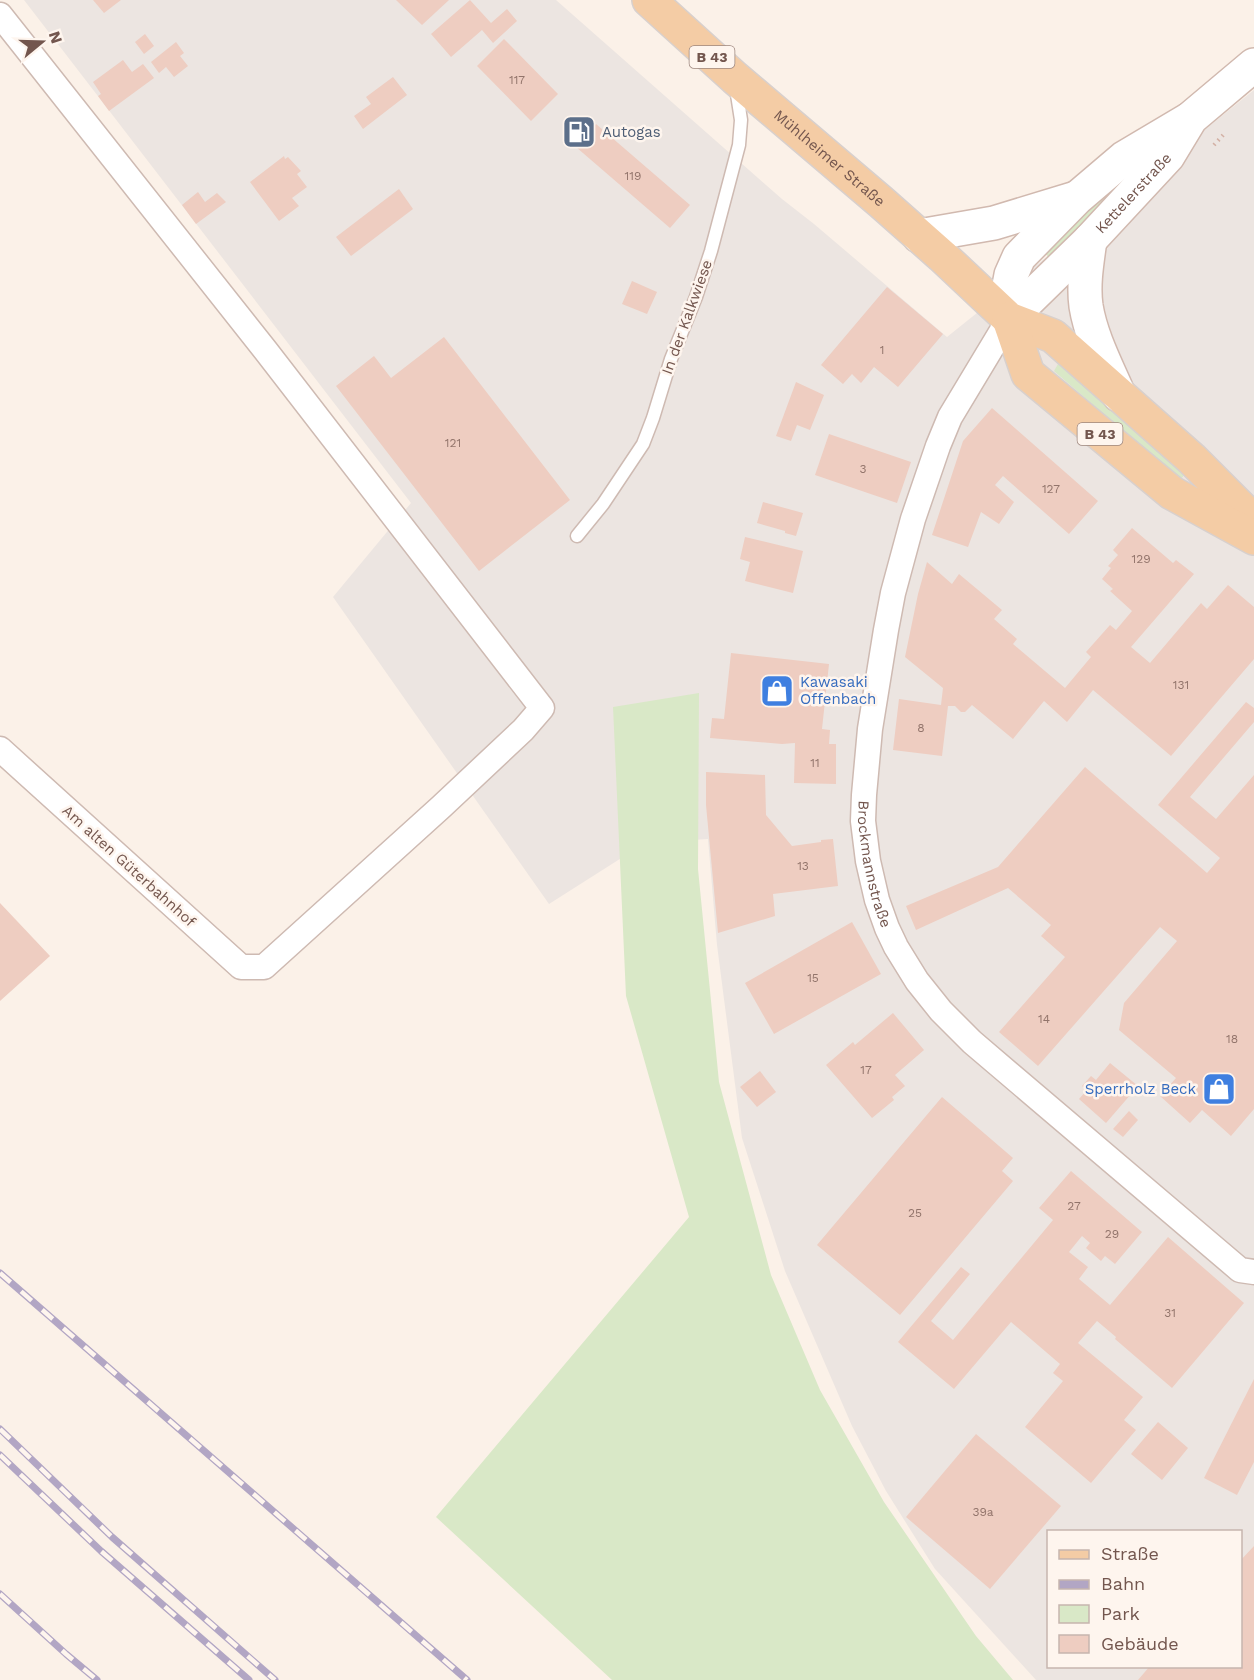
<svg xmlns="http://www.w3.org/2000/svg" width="1254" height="1680" font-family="'Work Sans',sans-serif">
	<rect width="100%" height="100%" fill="#fbf1e8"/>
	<path fill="#ece5e1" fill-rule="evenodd" d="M 24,0 L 556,0 L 782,199 L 814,224 L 947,337 L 1254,90 L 1254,1680 L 1036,1680 L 935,1569 L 886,1491 L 852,1426 L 785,1271 L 742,1138 L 717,945 L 708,839 L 645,843 L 549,904 L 333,597 L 411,503 ZM 1048,1532 L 1240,1532 L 1240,1666 L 1048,1666 Z"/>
	<g fill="#d9e8c7">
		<polygon points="1118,183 1118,186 1050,258 1041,250"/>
		<polygon points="1058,364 1183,472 1183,477 1179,479 1054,371"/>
		<polygon points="699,693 698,869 719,1082 771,1275 820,1390 884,1502 976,1636 1013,1680 612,1680 436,1517 689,1217 626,996 613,707"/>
	</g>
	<g fill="#eecdc1">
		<polygon points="93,0 121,0 104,13"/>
		<polygon points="396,0 449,0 422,25"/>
		<polygon points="470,0 491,23 507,9 517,21 493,43 482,30 451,57 431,34"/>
		<polygon points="145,34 154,46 144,54 135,42"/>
		<polygon points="504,39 558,94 531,121 477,66"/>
		<polygon points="176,42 184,53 180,56 188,66 174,77 166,67 159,73 151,62"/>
		<polygon points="123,60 132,72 143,64 154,78 109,111 98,96 101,94 93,82"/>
		<polygon points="393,77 407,95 363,129 354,116 371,104 366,97"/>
		<polygon points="596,124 690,205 670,228 576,147"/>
		<polygon points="284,156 285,159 288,157 301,171 297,174 307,187 292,198 299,206 279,221 250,182"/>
		<polygon points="399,189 413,209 351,256 336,237"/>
		<polygon points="198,192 205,202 217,193 226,202 196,224 182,205"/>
		<polygon points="632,281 657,292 647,314 622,304"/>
		<polygon points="887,287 943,334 898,387 874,367 861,383 852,374 843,384 821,365"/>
		<polygon points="444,337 570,500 479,571 336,386 374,356 391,378"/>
		<polygon points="796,382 824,395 810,430 797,425 791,441 776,436"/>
		<polygon points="992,408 1098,501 1069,534 1003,476 995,485 1014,502 999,524 981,512 968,547 932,535 963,441"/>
		<polygon points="829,434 911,462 897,503 815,475"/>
		<polygon points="763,502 803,513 796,536 785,533 785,531 757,523"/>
		<polygon points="1132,528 1173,563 1176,560 1194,574 1131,647 1150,663 1201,603 1207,609 1228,585 1254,607 1254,659 1171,756 1093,690 1067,722 1044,701 1013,739 972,705 965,712 961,712 955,706 948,706 942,756 893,750 899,699 941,705 943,688 905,657 918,594 927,562 952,584 959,574 1002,610 994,619 1017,639 1013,644 1065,688 1091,657 1086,652 1110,625 1116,630 1132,611 1110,591 1113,589 1102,579 1111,568 1108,566 1118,555 1113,550"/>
		<polygon points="745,537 803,551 793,593 745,581 750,562 740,559"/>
		<polygon points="731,653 829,664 822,729 830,730 829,744 836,744 836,784 794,783 795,743 782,744 710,738 712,718 724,719"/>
		<polygon points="1246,702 1254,708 1254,722 1190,797 1216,819 1254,775 1254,1109 1231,1136 1202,1110 1190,1123 1160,1096 1176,1078 1119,1030 1124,1003 1177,941 1160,927 1038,1066 999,1032 1065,957 1041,936 1051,925 1008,888 916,930 906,906 998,867 1085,767 1207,873 1220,858 1158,805"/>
		<polygon points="706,772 765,775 766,815 792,846 821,842 821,840 833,839 838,886 773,894 775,916 718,933 706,805"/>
		<polygon points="0,903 50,956 0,1001"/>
		<polygon points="852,922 881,974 774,1034 745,983"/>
		<polygon points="893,1013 924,1050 895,1075 905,1086 892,1097 894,1100 872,1118 826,1065 853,1042 855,1045"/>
		<polygon points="1110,1063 1138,1086 1106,1123 1079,1099 1087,1090 1082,1086 1091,1076 1096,1080"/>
		<polygon points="760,1071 776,1092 757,1107 740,1087"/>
		<polygon points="942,1097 1013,1158 1002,1171 1013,1181 900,1315 817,1245"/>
		<polygon points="1129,1111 1138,1120 1123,1137 1113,1129"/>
		<polygon points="1071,1171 1142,1232 1115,1264 1105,1256 1101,1261 1086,1248 1090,1243 1082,1236 1069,1252 1088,1267 1079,1279 1110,1305 1168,1237 1244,1303 1172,1388 1115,1339 1116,1337 1097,1321 1078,1343 1143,1397 1124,1420 1136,1430 1091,1483 1025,1427 1063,1381 1053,1373 1060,1364 1011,1322 954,1389 898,1342 961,1267 970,1274 931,1321 953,1340 1053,1220 1039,1208"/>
		<polygon points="1254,1379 1254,1462 1237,1495 1204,1478"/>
		<polygon points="1158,1422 1188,1448 1162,1480 1131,1454"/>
		<polygon points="976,1434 1061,1506 990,1589 906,1517"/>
		<polygon points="1254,1546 1254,1680 1138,1680 1150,1666 1240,1666 1240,1561"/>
	</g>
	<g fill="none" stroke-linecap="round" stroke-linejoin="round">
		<g stroke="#cebab2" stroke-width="15">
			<polyline id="lane" points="577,536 603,504 643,444 653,418 671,359 696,297 711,251 739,145 741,120 736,88"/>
		</g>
		<g stroke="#cebab2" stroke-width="27">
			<g id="street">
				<polyline points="0,15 266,351 542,708 523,730 441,807 264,967 241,967 0,749"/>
				<path id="s1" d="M 1009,319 L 950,417 L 938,446 L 913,519 L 893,593 L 886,630 L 870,729 L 864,795 L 863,821 L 868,861 L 877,900 L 887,928 L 896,947 L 917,981 L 941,1011 L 972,1042 L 1240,1270 L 1254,1272"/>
			</g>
		</g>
		<g stroke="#d1b9af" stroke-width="36">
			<g id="secondary">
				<polyline points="919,236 994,223 1076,198"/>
				<path d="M 1090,240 C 1087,262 1083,284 1086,306 C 1091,337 1107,367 1119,395"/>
				<path id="s2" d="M 1009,319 L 1090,240 L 1168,156 L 1191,118 L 1254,65"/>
				<polyline points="1009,319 1008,291 1011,275 1019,257 1077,198 1124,158 1188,120"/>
			</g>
		</g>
		<g stroke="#d8d0cd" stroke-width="36">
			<g id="primary">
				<path id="s3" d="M 649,0 L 735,78 L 881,202 L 942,256 L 1009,319 L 1053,336 L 1192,459 L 1254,521"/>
				<polyline points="1009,319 1028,374 1172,493 1254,538"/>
			</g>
		</g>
		<polyline stroke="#d3b0a4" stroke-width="4" stroke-dasharray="1.5 4.5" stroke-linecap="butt" points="1214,145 1225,133"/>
		<use href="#lane" stroke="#fff" stroke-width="12"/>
		<use href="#street" stroke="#fff" stroke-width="24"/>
		<use href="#secondary" stroke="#fff" stroke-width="33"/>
		<use href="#primary" stroke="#f4cca5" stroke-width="33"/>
		<g stroke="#b2a6c4" stroke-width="7">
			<g id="rail">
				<polyline points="0,1273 467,1680"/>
				<polyline points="0,1429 112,1537 275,1680"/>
				<polyline points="0,1455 101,1551 249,1680"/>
				<polyline points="0,1594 66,1654 97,1680"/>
			</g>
		</g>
		<use href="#rail" stroke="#fef5ee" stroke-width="4.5" stroke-dasharray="14" stroke-linecap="butt"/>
	</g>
	<defs>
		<g id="fuel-square" transform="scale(1.725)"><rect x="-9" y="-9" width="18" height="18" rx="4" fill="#5c6f8a" stroke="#fef5ee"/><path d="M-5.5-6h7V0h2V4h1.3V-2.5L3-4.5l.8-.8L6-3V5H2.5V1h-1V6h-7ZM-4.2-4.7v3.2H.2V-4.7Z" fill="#fff"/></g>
		<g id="shop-square" transform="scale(1.725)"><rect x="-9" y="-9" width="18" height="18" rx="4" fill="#3f7fe0" stroke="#fef5ee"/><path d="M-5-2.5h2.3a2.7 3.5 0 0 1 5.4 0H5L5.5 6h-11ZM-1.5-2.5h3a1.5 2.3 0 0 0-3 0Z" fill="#fff"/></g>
	</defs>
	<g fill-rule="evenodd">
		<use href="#fuel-square" x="579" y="132"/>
		<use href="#shop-square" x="777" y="691"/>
		<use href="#shop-square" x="1219" y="1089"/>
	</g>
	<g text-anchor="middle" stroke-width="5" stroke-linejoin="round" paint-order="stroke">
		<g font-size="12" fill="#92746b">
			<text x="517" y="84">117</text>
			<text x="633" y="180">119</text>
			<text x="882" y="354">1</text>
			<text x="453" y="447">121</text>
			<text x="863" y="473">3</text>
			<text x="1051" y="493">127</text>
			<text x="1141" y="563">129</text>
			<text x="1181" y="689">131</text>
			<text x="921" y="732">8</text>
			<text x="815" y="767">11</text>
			<text x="803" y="870">13</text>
			<text x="813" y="982">15</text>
			<text x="1044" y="1023">14</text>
			<text x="1232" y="1043">18</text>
			<text x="866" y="1074">17</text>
			<text x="1074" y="1210">27</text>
			<text x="915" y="1217">25</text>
			<text x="1112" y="1238">29</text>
			<text x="1170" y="1317">31</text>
			<text x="983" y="1516">39a</text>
		</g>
		<g fill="#fef5ee" stroke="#9d867e" stroke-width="1.5">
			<rect x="689.5" y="46" width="45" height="22" rx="4.5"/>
			<rect x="1077.5" y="423" width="45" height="22" rx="4.5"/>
		</g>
		<g font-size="14" font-weight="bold" fill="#73564e">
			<text x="712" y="62">B 43</text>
			<text x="1100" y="439">B 43</text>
		</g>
		<g font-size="15" fill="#4e5e75" stroke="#fef5ee" text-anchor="start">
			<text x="602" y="137">Autogas</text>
		</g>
		<g font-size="15" fill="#73564e" stroke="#fef5ee">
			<text dy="5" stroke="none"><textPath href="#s3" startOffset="240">Mühlheimer Straße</textPath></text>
			<text dy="5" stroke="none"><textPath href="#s2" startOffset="177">Kettelerstraße</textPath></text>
			<text transform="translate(687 317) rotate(-70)" y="5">In der Kalkwiese</text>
			<text dy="5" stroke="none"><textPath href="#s1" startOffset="574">Brockmannstraße</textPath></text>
			<text transform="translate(129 866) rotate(42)" y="5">Am alten Güterbahnhof</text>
		</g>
		<g font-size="15" fill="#366cbe" stroke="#fef5ee" text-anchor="start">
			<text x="800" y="687">Kawasaki<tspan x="800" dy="17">Offenbach</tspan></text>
			<text x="1196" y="1094" text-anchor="end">Sperrholz Beck</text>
		</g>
	</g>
	<rect x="1047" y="1530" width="195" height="138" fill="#fef5ee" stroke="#c6b5ae" stroke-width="1.5"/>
	<rect x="1059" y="1550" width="30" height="9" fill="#f4cca5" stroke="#c6b5ae" stroke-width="1.5"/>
	<text x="1101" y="1560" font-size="18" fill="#73564e">Straße</text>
	<rect x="1059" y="1580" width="30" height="9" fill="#b2a6c4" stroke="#c6b5ae" stroke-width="1.5"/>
	<text x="1101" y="1590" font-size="18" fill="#73564e">Bahn</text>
	<rect x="1059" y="1605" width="30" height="18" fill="#d9e8c7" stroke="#c6b5ae" stroke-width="1.5"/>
	<text x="1101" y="1620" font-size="18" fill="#73564e">Park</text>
	<rect x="1059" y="1635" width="30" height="18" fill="#eecdc1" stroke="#c6b5ae" stroke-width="1.5"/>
	<text x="1101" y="1650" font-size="18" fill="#73564e">Gebäude</text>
	<g transform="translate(42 42) rotate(71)" stroke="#fef5ee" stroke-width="4.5" paint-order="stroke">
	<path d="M0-4.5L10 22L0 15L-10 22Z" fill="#73564e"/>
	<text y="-9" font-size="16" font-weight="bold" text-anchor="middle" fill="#73564e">N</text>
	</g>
</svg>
